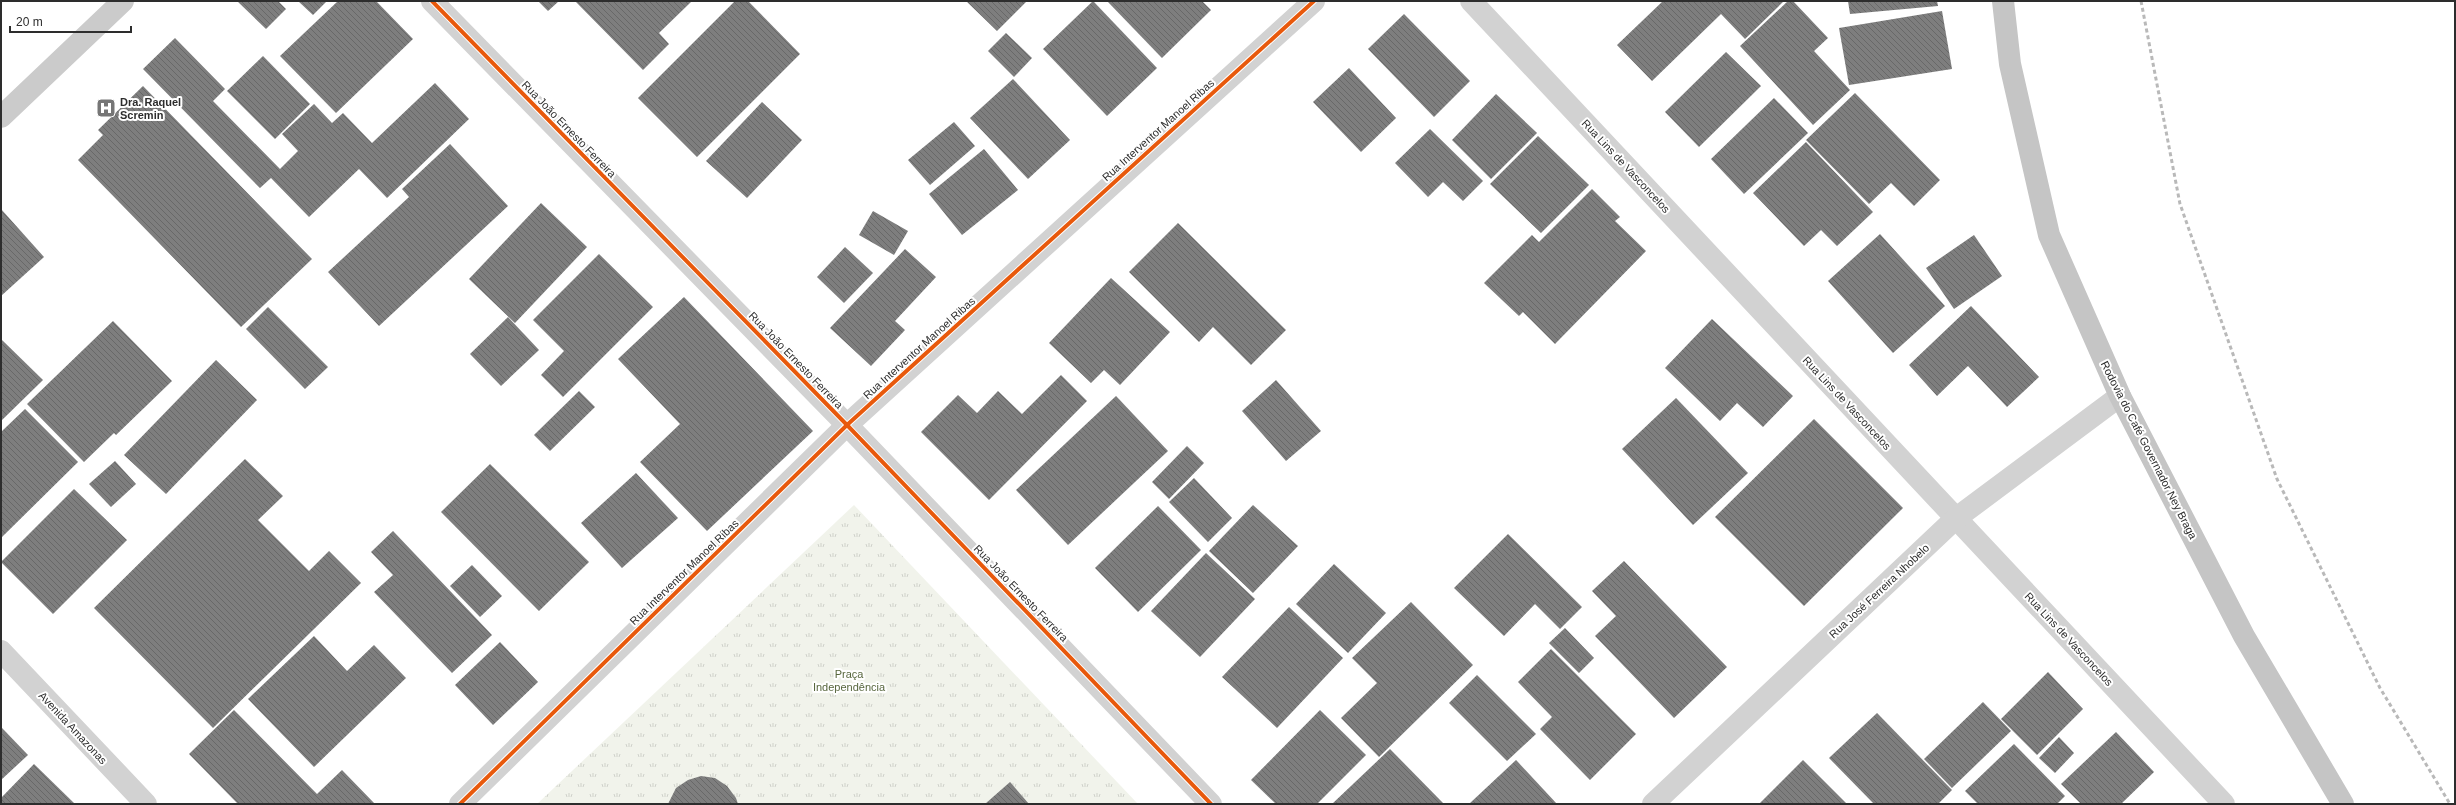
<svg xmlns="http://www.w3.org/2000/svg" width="2456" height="805" font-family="Arial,sans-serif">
	<defs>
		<pattern id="park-tufts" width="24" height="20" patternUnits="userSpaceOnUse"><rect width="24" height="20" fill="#f1f3eb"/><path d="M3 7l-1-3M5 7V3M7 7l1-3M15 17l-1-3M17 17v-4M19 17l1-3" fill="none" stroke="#cfd1ca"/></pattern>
		<pattern id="building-back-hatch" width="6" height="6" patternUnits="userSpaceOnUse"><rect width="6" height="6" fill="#7e7e7e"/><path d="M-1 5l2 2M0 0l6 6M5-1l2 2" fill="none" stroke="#686868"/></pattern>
	</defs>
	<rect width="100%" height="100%" fill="#fff"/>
	<polygon fill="url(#park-tufts)" points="854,505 1138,804 537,804"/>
	<g fill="url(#building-back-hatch)">
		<polygon points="237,1 278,1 286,9 266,29"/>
		<polygon points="298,1 327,1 313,15"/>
		<polygon points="338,1 376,1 413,39 336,113 280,56"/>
		<polygon points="538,1 559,1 548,11"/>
		<polygon points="575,1 692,1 659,33 669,44 643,70"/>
		<polygon points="735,1 748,1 800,54 697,157 638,98"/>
		<polygon points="966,1 1027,1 997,31"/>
		<polygon points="1093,1 1157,68 1107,116 1043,49"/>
		<polygon points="1107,1 1202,1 1211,10 1162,58"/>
		<polygon points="1663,1 1784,1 1745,39 1721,14 1652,81 1617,45"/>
		<polygon points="1788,1 1793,1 1828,38 1814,51 1850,90 1813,125 1740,46"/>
		<polygon points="1848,1 1937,1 1938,6 1850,14"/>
		<polygon points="1942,11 1952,69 1849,85 1839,28"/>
		<polygon points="1404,14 1470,81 1434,117 1368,49"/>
		<polygon points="1006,33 1032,58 1014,77 988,51"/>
		<polygon points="175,38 225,89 213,101 280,169 298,151 282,134 314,104 332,123 343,113 372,143 435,83 469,119 387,198 359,169 309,217 271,178 260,188 143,69"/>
		<polygon points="1726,52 1761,86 1699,147 1665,112"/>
		<polygon points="263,56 310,104 275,139 227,91"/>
		<polygon points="1349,68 1396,118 1361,152 1313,102"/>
		<polygon points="1013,79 1070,140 1028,179 970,118"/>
		<polygon points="143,86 312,259 241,327 78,160 103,135 98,130"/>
		<polygon points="1855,93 1940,180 1914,206 1891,183 1869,204 1806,140"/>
		<polygon points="1496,94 1537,133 1491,179 1452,140"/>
		<polygon points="1774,98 1808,133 1744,194 1711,159"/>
		<polygon points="762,102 802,140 747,198 706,161"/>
		<polygon points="954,122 975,146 930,185 908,160"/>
		<polygon points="1430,129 1483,181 1463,201 1443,182 1428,197 1395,163"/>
		<polygon points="1538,136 1589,185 1541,233 1490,184"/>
		<polygon points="1806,142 1873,212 1837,246 1821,230 1804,246 1753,193"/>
		<polygon points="450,144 508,206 379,326 328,272 409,197 402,189"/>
		<polygon points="984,149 1018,190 962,235 929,194"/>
		<polygon points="1592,189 1620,217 1615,221 1646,251 1555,344 1523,312 1519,316 1484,283 1532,235 1539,242"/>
		<polygon points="541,203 587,247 515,323 469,279"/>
		<polygon points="1,209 44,257 1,296"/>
		<polygon points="873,211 908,231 894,255 859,235"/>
		<polygon points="1178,223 1286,330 1251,365 1213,327 1199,342 1129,272"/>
		<polygon points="1880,234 1945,306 1893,353 1828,281"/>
		<polygon points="1974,235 2002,276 1954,309 1926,268"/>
		<polygon points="845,247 873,273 844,303 817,277"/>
		<polygon points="905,249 936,277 895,321 905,330 871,366 830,328"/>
		<polygon points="599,254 653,307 563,397 541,375 564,351 533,320"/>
		<polygon points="1111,278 1170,332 1120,385 1104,370 1091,383 1049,343"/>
		<polygon points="684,297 813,431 707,531 640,462 680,424 618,359"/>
		<polygon points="1971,306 2039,377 2007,407 1968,366 1937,396 1909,365"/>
		<polygon points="268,307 328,367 305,389 246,329"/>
		<polygon points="508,317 539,350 501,386 470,354"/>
		<polygon points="1712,319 1793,396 1763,427 1737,403 1720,421 1665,368"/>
		<polygon points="113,321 172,381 116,435 114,433 84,462 27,404"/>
		<polygon points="1,339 43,380 1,421"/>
		<polygon points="216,360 257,400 166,494 124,455"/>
		<polygon points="1061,375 1087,401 989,500 921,432 958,395 977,413 998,391 1022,414"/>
		<polygon points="1276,380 1321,431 1286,461 1242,411"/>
		<polygon points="579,391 595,407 550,451 534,435"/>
		<polygon points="1116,396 1168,451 1068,545 1016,490"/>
		<polygon points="1676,398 1748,473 1693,525 1622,449"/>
		<polygon points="25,409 78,462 1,538 1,432"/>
		<polygon points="1814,419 1903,508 1804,606 1715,517"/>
		<polygon points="1187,446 1204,463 1169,499 1152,482"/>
		<polygon points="245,459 283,496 258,520 309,571 329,551 361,583 213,728 94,608"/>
		<polygon points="115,461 136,484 111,507 89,484"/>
		<polygon points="490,464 589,562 539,611 441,512"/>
		<polygon points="636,473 678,518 622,568 581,523"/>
		<polygon points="1194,478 1232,518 1208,542 1169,502"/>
		<polygon points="74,489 127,540 53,614 1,562"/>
		<polygon points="1253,505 1298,546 1253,593 1209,551"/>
		<polygon points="1158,506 1201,550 1138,612 1095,568"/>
		<polygon points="393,531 492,635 452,673 374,592 393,575 371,552"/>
		<polygon points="1508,534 1582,607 1560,629 1535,604 1504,636 1454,588"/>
		<polygon points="1206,553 1255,599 1200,657 1151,611"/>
		<polygon points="1624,561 1727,667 1674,718 1595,636 1616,616 1592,591"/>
		<polygon points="1334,564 1386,613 1348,653 1296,604"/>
		<polygon points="472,565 502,596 480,617 450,586"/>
		<polygon points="1411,602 1473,665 1379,757 1341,718 1377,683 1352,658"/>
		<polygon points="1289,607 1343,658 1277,728 1222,677"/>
		<polygon points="1565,628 1594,658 1579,673 1549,643"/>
		<polygon points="314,636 347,671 374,645 406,678 314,767 248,699"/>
		<polygon points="500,642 538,682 493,725 455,685"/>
		<polygon points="1551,649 1636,734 1590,780 1540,729 1552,717 1518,682"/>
		<polygon points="2048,672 2083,709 2037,755 2001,719"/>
		<polygon points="1477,675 1536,734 1507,761 1449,703"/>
		<polygon points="1983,702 2011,731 1952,788 1924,759"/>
		<polygon points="234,710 317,794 342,770 375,804 238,804 189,754"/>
		<polygon points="1320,710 1366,755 1317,804 1276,804 1251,780"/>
		<polygon points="1877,713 1952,790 1938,804 1874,804 1829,758"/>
		<polygon points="1,727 28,755 1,780"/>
		<polygon points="2116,732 2154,772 2121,804 2081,804 2061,784"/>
		<polygon points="2059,737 2074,753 2055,773 2039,758"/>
		<polygon points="2014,744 2065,796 2057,804 1978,804 1965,791"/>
		<polygon points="1390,749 1444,804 1332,804"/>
		<polygon points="1516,760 1557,804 1469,804"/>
		<polygon points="1803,760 1847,804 1759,804"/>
		<polygon points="34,764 75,804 1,804 1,798"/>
		<polygon points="701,776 715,778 727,786 736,798 738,804 668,804 676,788 688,780"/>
		<polygon points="1010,782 1029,804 985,804"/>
	</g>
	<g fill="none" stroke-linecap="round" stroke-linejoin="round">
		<g stroke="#d2d2d2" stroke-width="22">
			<polyline points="1471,1 2224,804"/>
			<polyline points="460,804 847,425 1314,1"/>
			<polyline points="1653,804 1955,519 2120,396"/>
		</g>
		<g stroke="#d2d2d2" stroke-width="22">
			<polyline points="432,1 847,425 1211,804"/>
			<polyline points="1,651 146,804"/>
		</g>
		<polyline stroke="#cbcbcb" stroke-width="22" points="1,117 123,1"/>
		<polyline stroke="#c5c5c5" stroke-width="22" points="2003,1 2010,64 2049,235 2120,396 2244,636 2343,804"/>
		<polyline stroke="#b9b9b9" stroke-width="3" stroke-dasharray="4 3" stroke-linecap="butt" points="2141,1 2180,204 2277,479 2380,688 2450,804"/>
		<g stroke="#fff" stroke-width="6">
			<g id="cycleway">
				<polyline points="432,1 847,425 1211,804"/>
				<polyline points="460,804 847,425 1314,1"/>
			</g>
		</g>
		<use href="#cycleway" stroke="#e8590c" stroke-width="4"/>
	</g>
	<defs>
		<g id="hospital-square" transform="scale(1)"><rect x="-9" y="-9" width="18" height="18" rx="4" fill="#767676" stroke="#fff"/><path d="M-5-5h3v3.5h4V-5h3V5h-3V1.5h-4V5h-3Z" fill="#fff"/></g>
	</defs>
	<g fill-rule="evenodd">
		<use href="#hospital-square" x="106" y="108"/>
	</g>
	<g text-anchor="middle" stroke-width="4" stroke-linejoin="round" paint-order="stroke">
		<g font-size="11" font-weight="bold" fill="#2d2d2d" stroke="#fff" text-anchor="start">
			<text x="120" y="106">Dra. Raquel<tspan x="120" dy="13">Scremin</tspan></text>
		</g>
		<g font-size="11" fill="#2d2d2d" stroke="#fff">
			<text transform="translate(569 129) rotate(46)" y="4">Rua João Ernesto Ferreira</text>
			<text transform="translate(1158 130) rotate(-42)" y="4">Rua Interventor Manoel Ribas</text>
			<text transform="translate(1626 166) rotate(47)" y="4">Rua Lins de Vasconcelos</text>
			<text transform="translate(919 348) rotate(-42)" y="4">Rua Interventor Manoel Ribas</text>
			<text transform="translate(796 360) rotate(46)" y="4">Rua João Ernesto Ferreira</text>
			<text transform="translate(1847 403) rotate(47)" y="4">Rua Lins de Vasconcelos</text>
			<text transform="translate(2149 450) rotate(63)" y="4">Rodovia do Café Governador Ney Braga</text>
			<text transform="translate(684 572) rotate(-44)" y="4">Rua Interventor Manoel Ribas</text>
			<text transform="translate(1879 591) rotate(-43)" y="4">Rua José Ferreira Nhobelo</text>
			<text transform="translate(1021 593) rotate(46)" y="4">Rua João Ernesto Ferreira</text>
			<text transform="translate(2069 639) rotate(47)" y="4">Rua Lins de Vasconcelos</text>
			<text transform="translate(73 728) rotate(47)" y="4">Avenida Amazonas</text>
		</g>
		<g font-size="11" fill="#57663d" stroke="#fff">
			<text x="849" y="678">Praça<tspan x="849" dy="13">Independência</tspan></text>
		</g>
	</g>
	<rect width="2456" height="805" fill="none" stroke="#2d2d2d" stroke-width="4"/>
	<path d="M10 26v6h121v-6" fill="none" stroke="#2d2d2d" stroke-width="2"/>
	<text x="16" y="26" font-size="12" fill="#2d2d2d" stroke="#ffffff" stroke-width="3" paint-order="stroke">20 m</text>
</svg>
